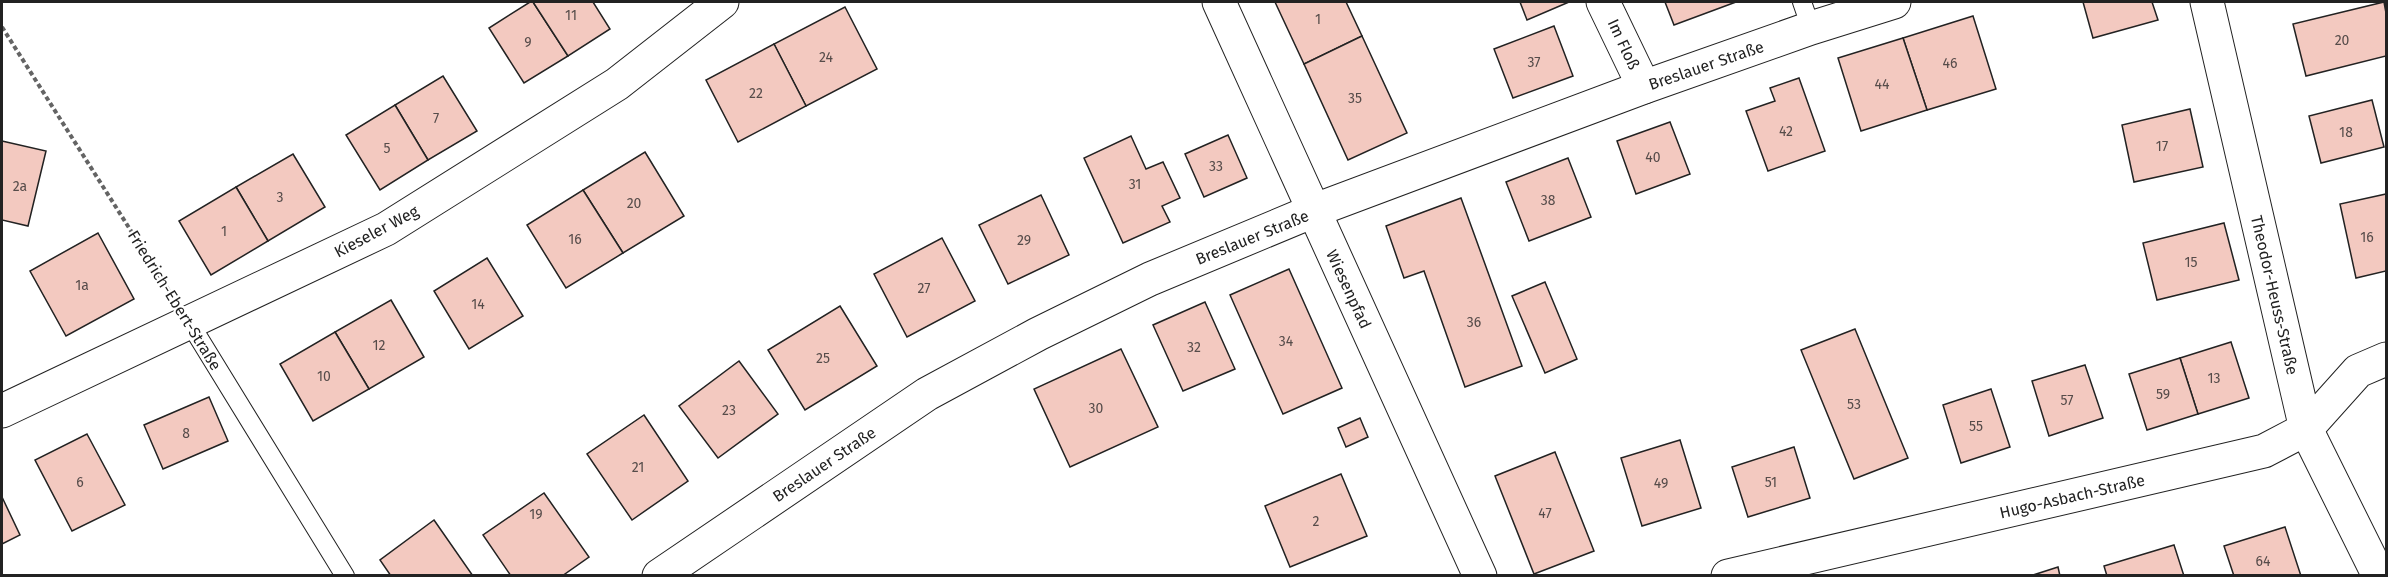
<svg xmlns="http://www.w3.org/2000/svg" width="2388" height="577" font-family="'Fira Sans',sans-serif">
	<rect width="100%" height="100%" fill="#fff"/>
	<g fill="#f3c9c0" stroke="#222" stroke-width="1.5">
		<polygon points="530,2 533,2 568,56 524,83 489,28"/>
		<polygon points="533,2 593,2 610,29 568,56"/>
		<polygon points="1275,2 1346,2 1362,36 1304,64"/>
		<polygon points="1520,2 1569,2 1527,20"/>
		<polygon points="1665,2 1736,2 1674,25"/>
		<polygon points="2083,2 2152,2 2158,20 2093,38"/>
		<polygon points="2384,2 2386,13 2386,56 2306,76 2293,24"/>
		<polygon points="845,7 877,69 806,106 774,44"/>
		<polygon points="1973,16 1996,89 1927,110 1903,38"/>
		<polygon points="1554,26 1573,76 1513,98 1494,49"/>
		<polygon points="1362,36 1407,133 1348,160 1304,64"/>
		<polygon points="1903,38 1927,110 1861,131 1838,58"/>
		<polygon points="774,44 806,106 738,142 706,80"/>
		<polygon points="443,76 477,131 428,160 395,105"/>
		<polygon points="1799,78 1825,151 1768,171 1746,111 1775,101 1770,88"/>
		<polygon points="2372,100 2384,147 2321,163 2309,116"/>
		<polygon points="395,105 428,160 380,190 346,135"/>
		<polygon points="2190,109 2203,167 2134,182 2122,125"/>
		<polygon points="1670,122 1690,174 1636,194 1617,141"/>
		<polygon points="1228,135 1247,178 1204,197 1185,154"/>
		<polygon points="1131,136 1146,169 1163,162 1180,198 1162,206 1170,222 1123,243 1084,158"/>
		<polygon points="2,141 46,151 28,226 2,220"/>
		<polygon points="645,152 684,216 623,253 583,190"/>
		<polygon points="293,154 325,207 268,241 236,187"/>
		<polygon points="1568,158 1591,217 1529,241 1506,182"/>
		<polygon points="236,187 268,241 211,275 179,221"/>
		<polygon points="583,190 623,253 566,288 527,225"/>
		<polygon points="2386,194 2386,271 2356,278 2340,204"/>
		<polygon points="1041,195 1069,255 1008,284 979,225"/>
		<polygon points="1461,198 1522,366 1465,387 1424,271 1404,278 1386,226"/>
		<polygon points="2224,223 2239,280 2157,300 2143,243"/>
		<polygon points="98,233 134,299 66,336 30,271"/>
		<polygon points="942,238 975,301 907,337 874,274"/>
		<polygon points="487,258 523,316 469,349 434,291"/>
		<polygon points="1289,269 1342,388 1283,414 1230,295"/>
		<polygon points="1545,282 1577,359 1545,373 1512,296"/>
		<polygon points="391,300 424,357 369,389 335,332"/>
		<polygon points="1205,302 1235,369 1183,391 1153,325"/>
		<polygon points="840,306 877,366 805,410 768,350"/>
		<polygon points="1855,329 1908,458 1854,479 1801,350"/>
		<polygon points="335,332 369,389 313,421 280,364"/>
		<polygon points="2231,342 2249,398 2198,414 2180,358"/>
		<polygon points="1121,349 1158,427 1070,467 1034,389"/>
		<polygon points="2180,358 2198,414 2147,430 2129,374"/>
		<polygon points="739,361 778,414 718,458 679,406"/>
		<polygon points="2085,365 2103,418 2049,436 2032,381"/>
		<polygon points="1991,389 2010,447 1961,463 1943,405"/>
		<polygon points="209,397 228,441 163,469 144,425"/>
		<polygon points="644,415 688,481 632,520 587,454"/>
		<polygon points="1360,418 1368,437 1346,447 1338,428"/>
		<polygon points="87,434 125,505 72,531 35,460"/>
		<polygon points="1680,440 1701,508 1642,526 1621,458"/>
		<polygon points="1794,447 1810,498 1748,517 1732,467"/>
		<polygon points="1555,452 1594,551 1534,574 1495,476"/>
		<polygon points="1341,474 1367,536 1290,567 1265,506"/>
		<polygon points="544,493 589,557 562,576 511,576 483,535"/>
		<polygon points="2,497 20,535 2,544"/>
		<polygon points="434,520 473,576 391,576 380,560"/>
		<polygon points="2285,527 2301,576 2234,576 2224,546"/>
		<polygon points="2174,545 2184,576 2107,576 2104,566"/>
		<polygon points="2058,567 2060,576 2030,576"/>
	</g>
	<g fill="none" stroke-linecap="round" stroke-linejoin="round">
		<g stroke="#222" stroke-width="20">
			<g id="service">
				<polyline points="1802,2 1811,28"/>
				<polyline points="189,322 345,576"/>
			</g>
		</g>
		<g stroke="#222" stroke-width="35">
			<g id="minor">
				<polyline points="1219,2 1480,576"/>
				<polyline points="1603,2 1644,87"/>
				<polyline points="2207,2 2306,429 2379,576"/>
				<polyline points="2,411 386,229 617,84 722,2"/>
				<polyline points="659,576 927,394 1038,334 1150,279 1313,211 1644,87 1811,28 1894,2"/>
				<polyline points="1728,576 2264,451 2306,429 2358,371 2386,359"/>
			</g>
		</g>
		<polyline stroke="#646464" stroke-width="4" stroke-dasharray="4.5 3" stroke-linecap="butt" points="2,27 169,291"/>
		<use href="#service" stroke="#fff" stroke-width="18"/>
		<use href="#minor" stroke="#fff" stroke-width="33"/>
	</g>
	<g text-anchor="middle" stroke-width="4.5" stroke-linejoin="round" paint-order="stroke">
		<g font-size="14" fill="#564c4a">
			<text x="571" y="20">11</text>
			<text x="1318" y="24">1</text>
			<text x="2342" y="45">20</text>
			<text x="528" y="47">9</text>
			<text x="826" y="62">24</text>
			<text x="1534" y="67">37</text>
			<text x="1950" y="68">46</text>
			<text x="1882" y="89">44</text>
			<text x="756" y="98">22</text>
			<text x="1355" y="103">35</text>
			<text x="436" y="123">7</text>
			<text x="1786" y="136">42</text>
			<text x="2346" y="137">18</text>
			<text x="2162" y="151">17</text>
			<text x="387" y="153">5</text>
			<text x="1653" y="162">40</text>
			<text x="1216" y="171">33</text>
			<text x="1135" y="189">31</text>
			<text x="20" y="191">2a</text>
			<text x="280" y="202">3</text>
			<text x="1548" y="205">38</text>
			<text x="634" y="208">20</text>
			<text x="224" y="236">1</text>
			<text x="2367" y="242">16</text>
			<text x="575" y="244">16</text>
			<text x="1024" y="245">29</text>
			<text x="2191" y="267">15</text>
			<text x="82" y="290">1a</text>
			<text x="924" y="293">27</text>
			<text x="478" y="309">14</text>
			<text x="1474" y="327">36</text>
			<text x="1286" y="346">34</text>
			<text x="379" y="350">12</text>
			<text x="1194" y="352">32</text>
			<text x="823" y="363">25</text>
			<text x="324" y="381">10</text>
			<text x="2214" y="383">13</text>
			<text x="2163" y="399">59</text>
			<text x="2067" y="405">57</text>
			<text x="1854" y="409">53</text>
			<text x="1096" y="413">30</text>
			<text x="729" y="415">23</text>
			<text x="1976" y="431">55</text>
			<text x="186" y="438">8</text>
			<text x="638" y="472">21</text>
			<text x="80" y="487">6</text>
			<text x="1771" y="487">51</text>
			<text x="1661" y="488">49</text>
			<text x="1545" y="518">47</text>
			<text x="536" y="519">19</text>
			<text x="1316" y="526">2</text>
			<text x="2263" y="566">64</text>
		</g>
		<g font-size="16" fill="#222" stroke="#fff">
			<text transform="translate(1624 44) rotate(65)" y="6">Im Floß</text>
			<text transform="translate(1706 65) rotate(-19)" y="6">Breslauer Straße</text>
			<text transform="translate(376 231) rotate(-28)" y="6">Kieseler Weg</text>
			<text transform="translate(1252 237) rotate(-22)" y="6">Breslauer Straße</text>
			<text transform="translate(1349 289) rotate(65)" y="6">Wiesenpfad</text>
			<text transform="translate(2275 295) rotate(77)" y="6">Theodor-Heuss-Straße</text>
			<text transform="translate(175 300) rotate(58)" y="6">Friedrich-Ebert-Straße</text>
			<text transform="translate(824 464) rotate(-34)" y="6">Breslauer Straße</text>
			<text transform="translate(2072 496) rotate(-13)" y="6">Hugo-Asbach-Straße</text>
		</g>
	</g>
	<rect width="2388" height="577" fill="none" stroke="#222222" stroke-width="6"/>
</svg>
